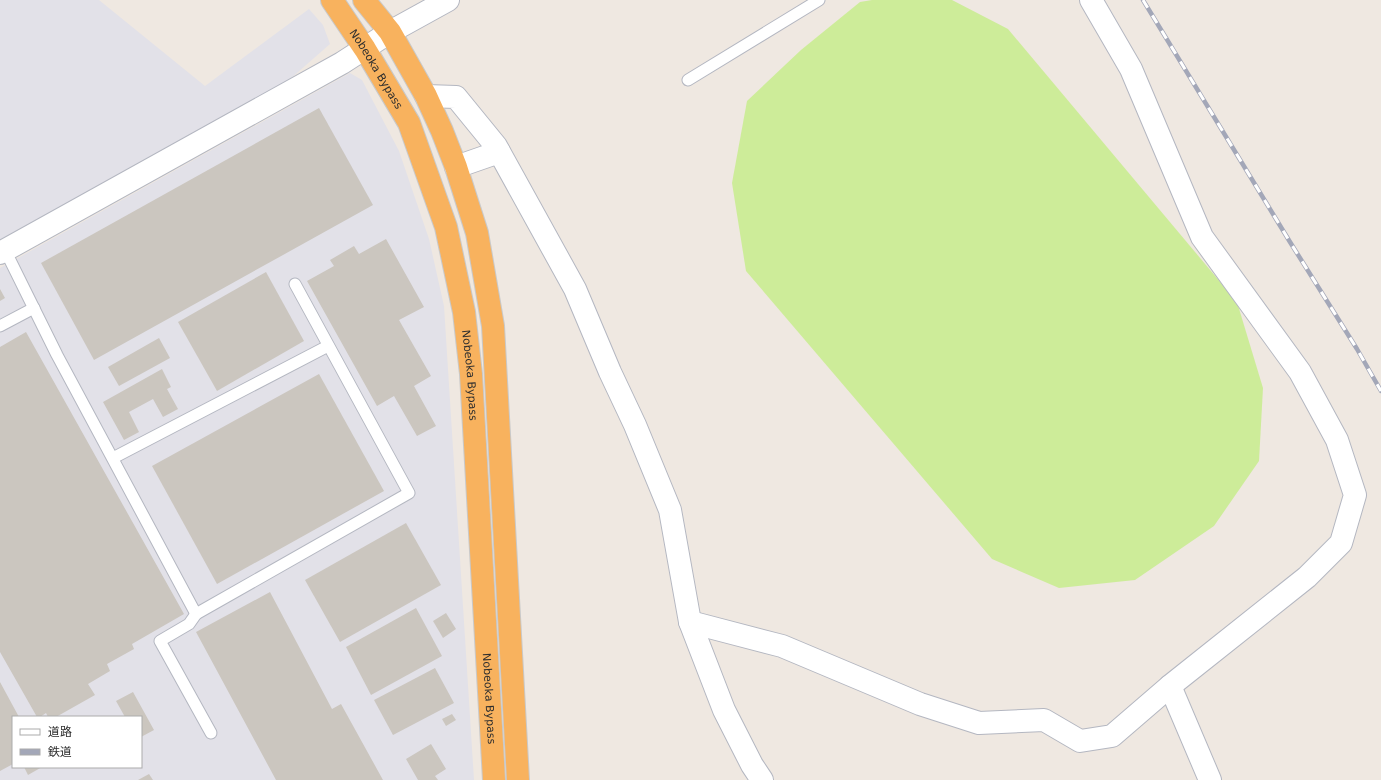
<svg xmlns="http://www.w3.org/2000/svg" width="1381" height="780" font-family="'DejaVu Sans','Noto Sans JP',sans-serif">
	<rect width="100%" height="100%" fill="#efe8e1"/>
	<g fill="#e2e1e8" fill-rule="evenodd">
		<polygon points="0,0 99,0 205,86 309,9 323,25 330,44 289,80 0,242"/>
		<path d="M 350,73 L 362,80 L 399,151 L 429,239 L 444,306 L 474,780 L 0,780 L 0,268 ZM 13,717 L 141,717 L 141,767 L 13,767 Z"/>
	</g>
	<polygon fill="#cdec99" points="872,0 952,0 1008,29 1237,302 1263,388 1259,461 1214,526 1135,580 1059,588 992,559 746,271 732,183 747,101 801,50 860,2"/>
	<g fill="#cbc6bf">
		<polygon points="319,108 373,205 94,360 41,263"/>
		<polygon points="386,239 424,307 399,320 431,376 414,386 436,426 417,436 394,396 377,406 307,281 334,266 330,260 354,246 359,254"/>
		<polygon points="266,272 304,341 217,391 178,322"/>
		<polygon points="0,289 5,298 0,301"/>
		<polygon points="26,332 184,614 132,644 134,649 107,664 110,671 88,684 95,695 56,717 48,717 46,713 40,717 37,717 0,652 0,347"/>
		<polygon points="159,338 170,358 119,386 108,367"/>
		<polygon points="162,369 171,387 167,389 178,409 163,417 153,399 129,412 139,432 124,440 103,402"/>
		<polygon points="319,374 384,491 217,584 152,466"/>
		<polygon points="406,523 441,585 340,642 305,580"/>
		<polygon points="270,592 332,709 341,704 383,780 276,780 196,632"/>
		<polygon points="416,608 442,656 371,695 346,647"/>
		<polygon points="446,613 456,629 443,638 433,621"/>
		<polygon points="435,668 454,703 393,735 374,700"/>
		<polygon points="0,682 19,717 13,717 13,764 0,771"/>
		<polygon points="133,692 154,730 141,737 141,717 125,717 116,701"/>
		<polygon points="452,714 456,720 446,726 442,719"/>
		<polygon points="431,744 446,769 435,776 438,780 418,780 406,759"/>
		<polygon points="24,767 42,767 28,775"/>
		<polygon points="149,774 153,780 138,780"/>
	</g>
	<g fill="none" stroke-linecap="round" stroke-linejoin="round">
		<g stroke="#b4b7c1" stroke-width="13">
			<g id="service">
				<polyline points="688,80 819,0"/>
				<polyline points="5,250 57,355 196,614 409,493 295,284"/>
				<polyline points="0,326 34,308"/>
				<polyline points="113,458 328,346"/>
				<polyline points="196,614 189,624 160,641 211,733"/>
			</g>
		</g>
		<g stroke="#b4b7c1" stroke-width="24">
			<g id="minor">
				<polyline points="426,96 456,97 496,146 575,289 610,372 635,425 670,510 690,622 724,710 752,765 762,780"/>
				<polyline points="456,167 499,152"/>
				<polyline points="0,253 342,63 390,32 448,0"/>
				<polyline points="690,622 782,646 920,704 979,723 1044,720 1080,741 1112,736 1170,686 1307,577 1341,543 1355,495 1337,440 1300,372 1202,237 1131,69 1091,0"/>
				<polyline points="1170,686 1210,780"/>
			</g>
		</g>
		<g stroke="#c9c9c9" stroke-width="24">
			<g id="trunk">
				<path id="s1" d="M 332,0 L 365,49 L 409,123 L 446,227 L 464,312 L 471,374 L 494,780"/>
				<polyline points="364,0 390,32 426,96 442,131 456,167 477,233 493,326 518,780"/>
			</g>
		</g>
		<use href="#service" stroke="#fff" stroke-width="11"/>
		<use href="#minor" stroke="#fff" stroke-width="22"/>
		<use href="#trunk" stroke="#f8b25e" stroke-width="22"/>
		<g stroke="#a3a7b8" stroke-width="4.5">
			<polyline id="rail" points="1143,0 1290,242 1357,349 1381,391"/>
		</g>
		<use href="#rail" stroke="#fff" stroke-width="3" stroke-dasharray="9" stroke-linecap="butt"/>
	</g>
	<g text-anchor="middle" stroke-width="3" stroke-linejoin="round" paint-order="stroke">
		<g font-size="11" fill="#2e2e2e" stroke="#fff">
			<text dy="4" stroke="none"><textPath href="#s1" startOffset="82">Nobeoka Bypass</textPath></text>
			<text dy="4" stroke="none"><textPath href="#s1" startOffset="406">Nobeoka Bypass</textPath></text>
			<text dy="4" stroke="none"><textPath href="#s1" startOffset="730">Nobeoka Bypass</textPath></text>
		</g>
	</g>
	<rect x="12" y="716" width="130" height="52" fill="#ffffff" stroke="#ababab"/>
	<rect x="20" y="729" width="20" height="6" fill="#ffffff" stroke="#ababab"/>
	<text x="48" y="736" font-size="12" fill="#2e2e2e">道路</text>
	<rect x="20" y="749" width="20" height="6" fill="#a3a7b8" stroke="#ababab"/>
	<text x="48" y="756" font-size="12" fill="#2e2e2e">鉄道</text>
</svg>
